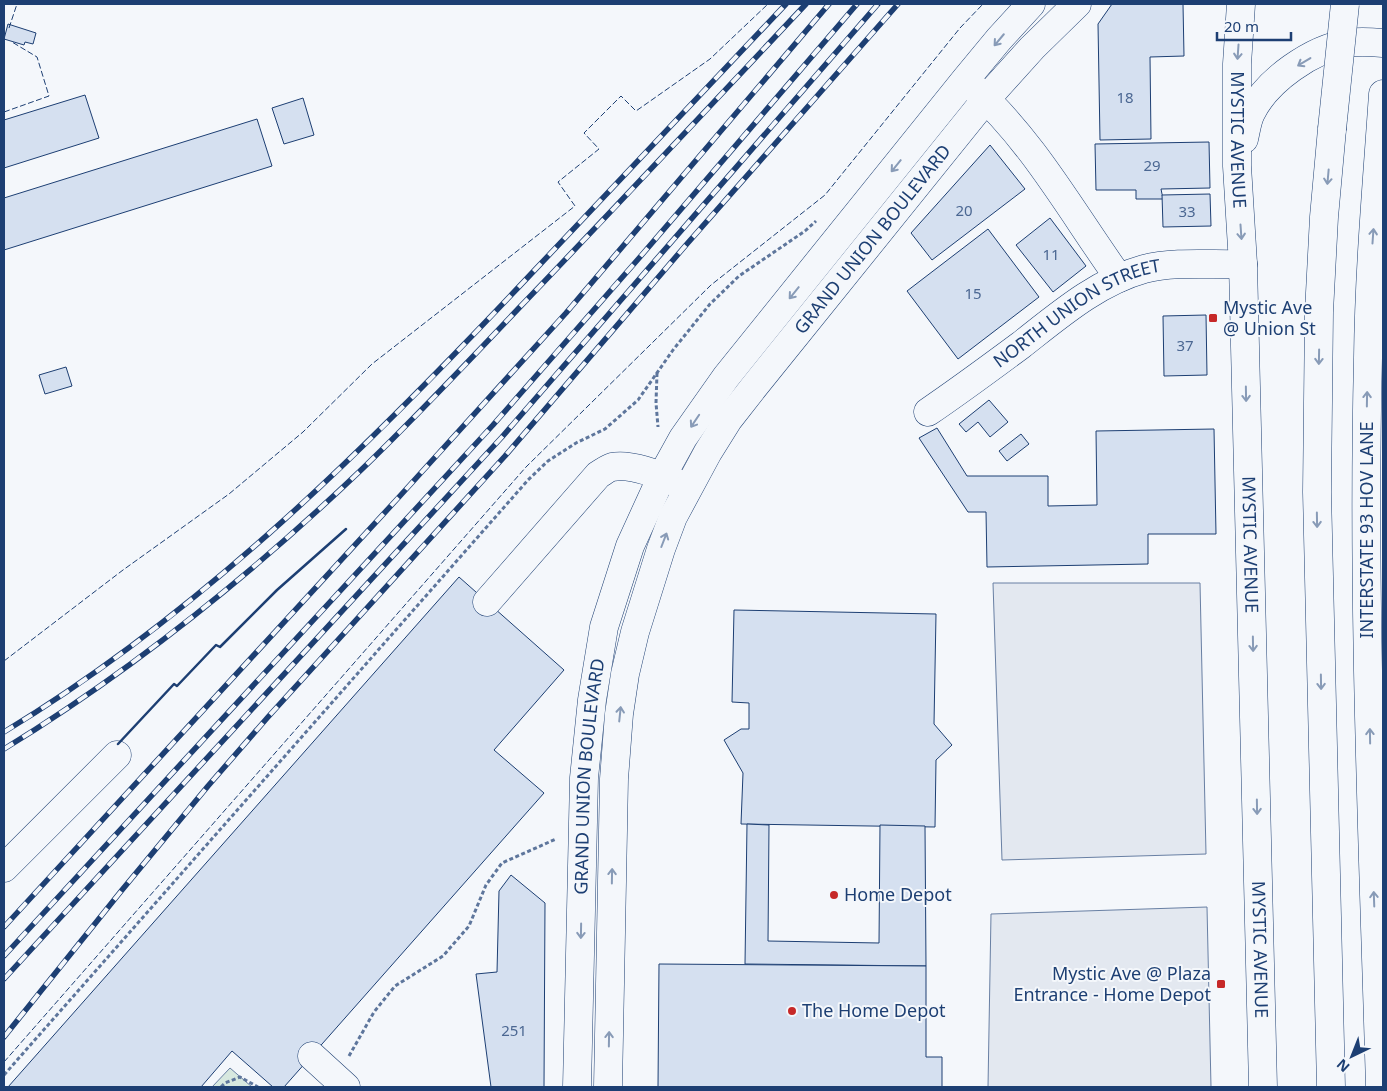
<svg xmlns="http://www.w3.org/2000/svg" width="1387" height="1091" font-family="'Noto Sans',sans-serif">
	<rect width="100%" height="100%" fill="#f4f7fb"/>
	<polygon fill="#d7e8df" stroke="#687fa3" points="230,1068 252,1087 212,1087"/>
	<g fill="#e3e8f0" stroke="#687fa3">
		<polygon points="993,583 1200,583 1206,854 1002,860"/>
		<polygon points="1207,907 1211,1087 988,1087 991,914"/>
	</g>
	<g fill="#d5e0f0" stroke="#1d3f73">
		<polygon points="1112,4 1183,4 1184,56 1150,57 1151,139 1100,140 1098,24"/>
		<polygon points="8,24 36,33 33,44 25,42 24,45 4,39"/>
		<polygon points="85,95 99,138 4,168 4,120"/>
		<polygon points="303,98 314,135 284,144 272,108"/>
		<polygon points="257,119 272,166 4,250 4,198"/>
		<polygon points="1209,142 1210,188 1161,189 1163,199 1136,199 1136,190 1096,190 1095,144"/>
		<polygon points="990,145 1025,189 932,260 911,233"/>
		<polygon points="1210,194 1211,226 1163,227 1162,195"/>
		<polygon points="1050,218 1086,266 1053,292 1016,245"/>
		<polygon points="988,229 1039,297 958,359 907,291"/>
		<polygon points="1206,315 1207,375 1164,376 1163,316"/>
		<polygon points="66,367 72,386 45,394 39,375"/>
		<polygon points="989,400 1008,422 990,437 978,422 966,432 959,424"/>
		<polygon points="937,428 967,476 1048,476 1048,506 1097,505 1096,431 1214,429 1216,534 1148,534 1148,564 987,567 986,512 968,512 919,438"/>
		<polygon points="1021,434 1029,444 1007,461 999,451"/>
		<polygon points="459,577 564,670 494,750 544,793 284,1087 273,1087 232,1051 201,1087 8,1087"/>
		<polygon points="734,610 936,614 934,724 952,745 936,760 935,827 741,824 743,773 724,740 741,729 749,729 749,703 732,702"/>
		<polygon points="747,824 769,825 768,941 879,943 880,825 925,826 926,966 745,964"/>
		<polygon points="511,875 545,903 544,1087 491,1087 476,974 497,972 499,891"/>
		<polygon points="659,964 926,966 926,1057 942,1057 942,1087 658,1087"/>
	</g>
	<g fill="none" stroke-linecap="round" stroke-linejoin="round">
		<g stroke="#1d3f73" stroke-width="29">
			<g id="minor">
				<path d="M 974,88 C 1033,141 1073,214 1119,278"/>
				<path id="s1" d="M 928,412 C 959,391 990,368 1021,345 C 1058,316 1097,282 1144,269 C 1175,261 1211,265 1243,264"/>
				<path d="M 487,602 L 598,475 C 603,472 608,468 612,467 C 631,463 660,475 677,483"/>
				<polyline points="4,868 117,755"/>
				<polyline points="312,1056 346,1087"/>
				<path id="s2" d="M 577,1087 L 584,778 L 592,700 L 604,627 L 630,546 L 662,476 L 683,438 L 726,377 L 965,80 L 999,39 L 1031,4"/>
				<path id="s3" d="M 608,1087 L 614,779 L 619,714 L 625,674 L 635,632 L 661,549 L 673,517 L 708,452 L 728,420 L 753,388 L 986,99 L 1032,48 L 1077,4"/>
			</g>
		</g>
		<g stroke="#1d3f73" stroke-width="29">
			<g id="major">
				<path id="s4" d="M 1241,4 L 1237,64 L 1237,166 L 1243,264 L 1263,1087"/>
				<path d="M 1244,139 C 1246,131 1247,121 1251,113 C 1267,80 1312,49 1348,43 C 1359,41 1372,42 1383,43"/>
			</g>
		</g>
		<g stroke="#1d3f73" stroke-width="29">
			<g id="highway">
				<polyline points="1331,1087 1317,492 1319,312 1324,217 1332,129"/>
				<path d="M 1380,1087 C 1373,844 1362,601 1368,358 C 1369,270 1377,182 1383,94"/>
			</g>
		</g>
		<g stroke="#5e769c" stroke-width="3" stroke-dasharray="4 2.5" stroke-linecap="butt">
			<polyline points="657,373 656,403 658,427"/>
			<polyline points="349,1056 374,1012 395,986 443,956 469,926 486,885 502,863 556,839"/>
			<polyline points="4,1075 528,480 548,461 576,443 605,429 638,400 673,350 710,304 739,276 805,231 816,221"/>
			<polyline points="221,1087 225,1083 240,1077 258,1087"/>
		</g>
		<use href="#minor" stroke="#f4f7fb" stroke-width="28"/>
		<use href="#major" stroke="#f4f7fb" stroke-width="28"/>
		<use href="#highway" stroke="#f4f7fb" stroke-width="28"/>
		<g stroke="#1d3f73" stroke-width="5.5">
			<g id="rail">
				<path d="M 4,732 C 204,611 371,444 531,274 C 616,184 701,94 786,4"/>
				<path d="M 4,749 C 131,671 252,574 360,471 C 414,419 466,364 518,309 C 615,208 710,106 806,4"/>
				<polyline points="4,927 399,497 566,313 829,4"/>
				<polyline points="4,956 493,425 640,257 857,4"/>
				<polyline points="4,979 502,437 878,4"/>
				<polyline points="4,1037 122,890 208,786 268,717 505,456 686,245 898,4"/>
			</g>
		</g>
		<use href="#rail" stroke="#f4f7fb" stroke-width="4" stroke-dasharray="11" stroke-linecap="butt"/>
		<g stroke="#1d3f73" stroke-width="29" stroke-linecap="butt">
			<polyline id="highway-bridge" points="1332,129 1345,4"/>
		</g>
		<use href="#highway-bridge" stroke="#f4f7fb" stroke-width="28"/>
		<g stroke="#1d3f73" stroke-width="1" stroke-dasharray="6 2.5" stroke-linecap="butt">
			<polyline points="9,28 17,4"/>
			<polyline points="4,112 49,96 37,57 12,42"/>
			<polyline points="4,661 123,570 229,494 303,432 372,364 575,206 558,182 599,149 584,133 621,96 636,111 710,59 768,4"/>
			<polyline points="4,1062 526,467 711,285 825,195 960,28 983,4"/>
		</g>
		<polyline stroke="#1d3f73" stroke-width="2.5" points="118,744 174,684 177,686 216,645 220,647 277,590 346,529"/>
	</g>
	<defs><path id="oneway-shaft" d="M-6 0H5M1.5-3L5.5 0L1.5 3" fill="none" stroke-width="1.6" stroke-linecap="round" stroke-linejoin="round" transform="scale(1.25)"/></defs>
	<g stroke="#889bb7">
		<use href="#oneway-shaft" transform="translate(999 40) rotate(130)"/>
		<use href="#oneway-shaft" transform="translate(1238 52) rotate(94)"/>
		<use href="#oneway-shaft" transform="translate(1304 62) rotate(149)"/>
		<use href="#oneway-shaft" transform="translate(896 166) rotate(129)"/>
		<use href="#oneway-shaft" transform="translate(1328 177) rotate(95)"/>
		<use href="#oneway-shaft" transform="translate(1241 232) rotate(86)"/>
		<use href="#oneway-shaft" transform="translate(1373 236) rotate(-86)"/>
		<use href="#oneway-shaft" transform="translate(794 293) rotate(129)"/>
		<use href="#oneway-shaft" transform="translate(1319 357) rotate(91)"/>
		<use href="#oneway-shaft" transform="translate(1246 394) rotate(89)"/>
		<use href="#oneway-shaft" transform="translate(1367 399) rotate(-89)"/>
		<use href="#oneway-shaft" transform="translate(695 421) rotate(124)"/>
		<use href="#oneway-shaft" transform="translate(1317 520) rotate(89)"/>
		<use href="#oneway-shaft" transform="translate(664 540) rotate(-69)"/>
		<use href="#oneway-shaft" transform="translate(1253 644) rotate(89)"/>
		<use href="#oneway-shaft" transform="translate(1321 682) rotate(89)"/>
		<use href="#oneway-shaft" transform="translate(620 714) rotate(-84)"/>
		<use href="#oneway-shaft" transform="translate(1370 736) rotate(-91)"/>
		<use href="#oneway-shaft" transform="translate(1257 807) rotate(89)"/>
		<use href="#oneway-shaft" transform="translate(612 876) rotate(-89)"/>
		<use href="#oneway-shaft" transform="translate(1374 899) rotate(-92)"/>
		<use href="#oneway-shaft" transform="translate(581 931) rotate(91)"/>
		<use href="#oneway-shaft" transform="translate(609 1039) rotate(-89)"/>
	</g>
	<g fill="#c62828" stroke="#f4f7fb" stroke-width="2">
		<rect x="1208" y="313" width="10" height="10" rx="2.5"/>
		<circle cx="834" cy="895" r="5"/>
		<rect x="1216" y="979" width="10" height="10" rx="2.5"/>
		<circle cx="792" cy="1011" r="5"/>
	</g>
	<g text-anchor="middle" stroke-width="4" stroke-linejoin="round" paint-order="stroke">
		<g font-size="15" fill="#4b6792">
			<text x="1125" y="103">18</text>
			<text x="1152" y="171">29</text>
			<text x="964" y="216">20</text>
			<text x="1187" y="217">33</text>
			<text x="1051" y="260">11</text>
			<text x="973" y="299">15</text>
			<text x="1185" y="351">37</text>
			<text x="514" y="1036">251</text>
		</g>
		<g font-size="18" fill="#1d3f73" stroke="#f4f7fb">
			<text dy="6" stroke="none"><textPath href="#s4" startOffset="136">MYSTIC AVENUE</textPath></text>
			<text dy="6" stroke="none"><textPath href="#s3" startOffset="921">GRAND UNION BOULEVARD</textPath></text>
			<text dy="6" stroke="none"><textPath href="#s1" startOffset="180">NORTH UNION STREET</textPath></text>
			<text transform="translate(1367 530) rotate(-90)" y="6">INTERSTATE 93 HOV LANE</text>
			<text dy="6" stroke="none"><textPath href="#s4" startOffset="541">MYSTIC AVENUE</textPath></text>
			<text dy="6" stroke="none"><textPath href="#s2" startOffset="311">GRAND UNION BOULEVARD</textPath></text>
			<text dy="6" stroke="none"><textPath href="#s4" startOffset="946">MYSTIC AVENUE</textPath></text>
		</g>
		<g font-size="18" fill="#1d3f73" stroke="#f4f7fb" text-anchor="start">
			<text x="1223" y="314">Mystic Ave<tspan x="1223" dy="21">@ Union St</tspan></text>
			<text x="844" y="901">Home Depot</text>
			<text x="1211" y="980" text-anchor="end">Mystic Ave @ Plaza<tspan x="1211" dy="21">Entrance - Home Depot</tspan></text>
			<text x="802" y="1017">The Home Depot</text>
		</g>
	</g>
	<rect width="1387" height="1091" fill="none" stroke="#1d3f73" stroke-width="10"/>
	<g transform="translate(1352 1056) rotate(223)" stroke="#f4f7fb" stroke-width="4" paint-order="stroke">
	<path d="M0-4L9 19L0 12L-9 19Z" fill="#1d3f73"/>
	<text y="-8" font-size="14" font-weight="bold" text-anchor="middle" fill="#1d3f73">N</text>
	</g>
	<path d="M1217 32v8h74v-8" fill="none" stroke="#1d3f73" stroke-width="2.5"/>
	<text x="1224" y="32" font-size="15" fill="#1d3f73" stroke="#f4f7fb" stroke-width="4" paint-order="stroke">20 m</text>
</svg>
